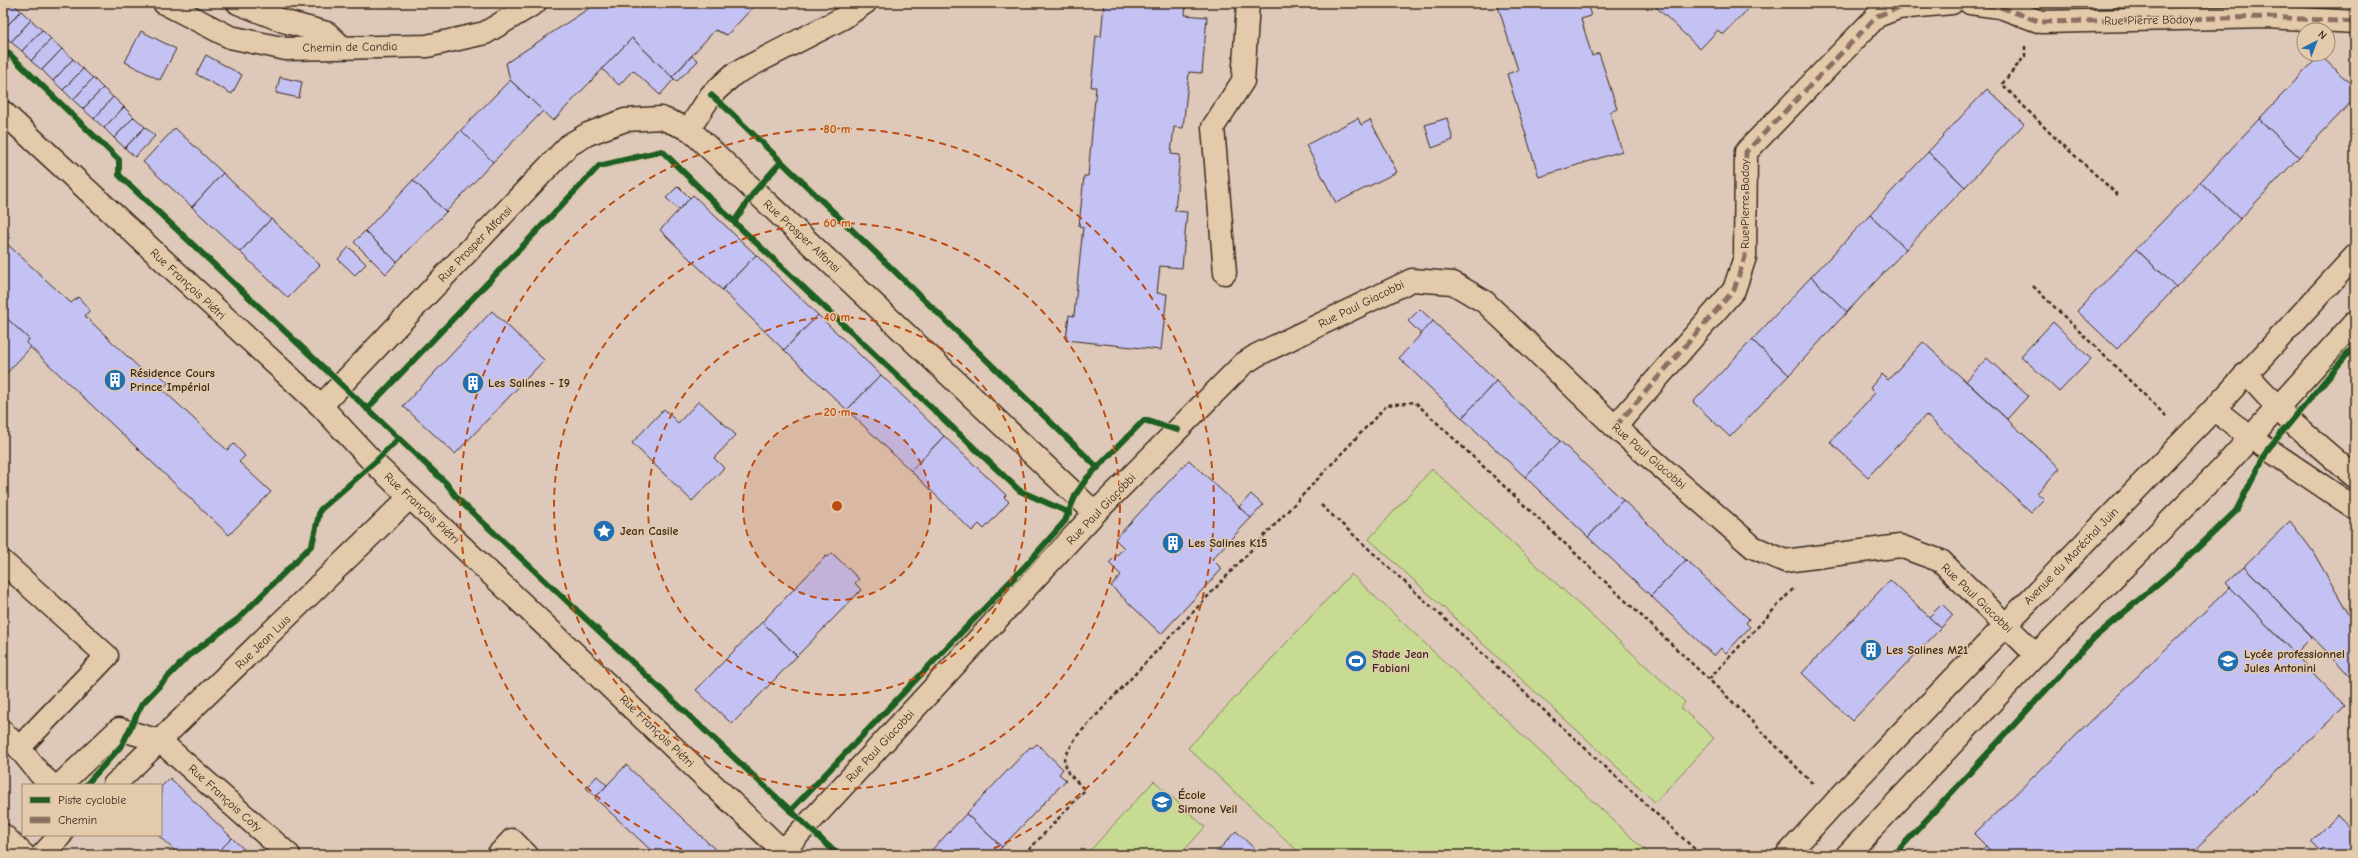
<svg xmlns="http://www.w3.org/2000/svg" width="2358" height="858" font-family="'Comic Neue',sans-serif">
	<rect width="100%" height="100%" fill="#ddc8b9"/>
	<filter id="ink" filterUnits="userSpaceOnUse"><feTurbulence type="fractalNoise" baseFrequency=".025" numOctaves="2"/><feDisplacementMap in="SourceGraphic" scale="8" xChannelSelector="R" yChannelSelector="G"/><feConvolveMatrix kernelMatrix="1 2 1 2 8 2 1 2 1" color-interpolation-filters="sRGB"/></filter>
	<g filter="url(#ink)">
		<g fill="#c7dc92" stroke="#818358">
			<polygon points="1432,469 1685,702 1681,708 1714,738 1655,802 1369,539"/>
			<polygon points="1351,574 1650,855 1302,855 1188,748"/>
			<polygon points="1154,781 1205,827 1180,855 1086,855"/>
		</g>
		<g fill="#c4c1f3" stroke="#3b2a1e">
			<polygon points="3,3 9,3 3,9"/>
			<polygon points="9,3 13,3 21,11 3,30 3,9"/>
			<polygon points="597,3 754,3 756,4 727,35 715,30 672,77 632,38 553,121 510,80 506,63"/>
			<polygon points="1104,3 1186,3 1185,15 1207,17 1202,73 1189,72 1183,128 1174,127 1171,154 1180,155 1175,211 1187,212 1182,268 1160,266 1157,293 1167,294 1161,350 1066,340 1069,315 1074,316 1083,227 1079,226 1084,176 1088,176 1096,87 1091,87 1096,36 1101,37"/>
			<polygon points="1497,3 1587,3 1591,16 1581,19 1592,56 1599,53 1617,109 1610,112 1622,151 1539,177 1507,74 1518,70"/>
			<polygon points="1652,3 1744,3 1749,8 1723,35 1718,30 1700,49"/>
			<polygon points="21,11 31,20 11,42 3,34 3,30"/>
			<polygon points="31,20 42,30 22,51 11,42"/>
			<polygon points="42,30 51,39 31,61 22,51"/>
			<polygon points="141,31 176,49 160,80 125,62"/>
			<polygon points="632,38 674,79 660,95 633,70 619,85 602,69"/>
			<polygon points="51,39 62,49 42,70 31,61"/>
			<polygon points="62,49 73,59 53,81 42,70"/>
			<polygon points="206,55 242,75 232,94 196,74"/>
			<polygon points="2320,55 2355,88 2355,98 2299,157 2259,119"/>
			<polygon points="692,56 698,61 677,81 672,77"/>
			<polygon points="73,59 83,69 63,90 53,81"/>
			<polygon points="83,69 93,78 73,100 63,90"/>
			<polygon points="280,77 302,82 299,98 276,93"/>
			<polygon points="93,78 103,88 83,109 73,100"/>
			<polygon points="510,80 543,111 493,162 461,130"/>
			<polygon points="103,88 113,97 94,119 83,109"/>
			<polygon points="1987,89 2024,124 1965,187 1928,152"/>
			<polygon points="113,97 124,107 104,128 94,119"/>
			<polygon points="124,107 134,117 114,138 104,128"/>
			<polygon points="134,117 145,127 125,148 114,138"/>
			<polygon points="1358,118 1361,125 1370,120 1397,172 1336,203 1306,145"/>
			<polygon points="1447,118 1453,140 1432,148 1425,125"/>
			<polygon points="2259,119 2299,157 2240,219 2200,182"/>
			<polygon points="145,127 155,136 135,157 125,148"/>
			<polygon points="175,128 223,173 192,207 143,162"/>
			<polygon points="461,130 493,162 446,212 413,180"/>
			<polygon points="1928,152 1965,187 1906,249 1870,215"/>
			<polygon points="223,173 271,219 240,252 192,207"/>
			<polygon points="413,180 446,212 397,262 365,231"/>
			<polygon points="2200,182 2240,219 2176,287 2136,249"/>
			<polygon points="678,186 690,198 679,210 666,198"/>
			<polygon points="693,195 756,255 722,290 660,230"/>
			<polygon points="1870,215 1906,249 1847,312 1811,277"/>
			<polygon points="271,219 320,265 288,298 240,252"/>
			<polygon points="3,228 11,236 5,242 71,303 78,297 90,310 85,316 149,377 155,370 168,383 162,389 227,450 234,444 245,456 239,462 271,492 229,535 26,343 29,339 3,315"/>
			<polygon points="365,231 397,262 386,274 354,242"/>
			<polygon points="349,247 366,264 355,275 338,259"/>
			<polygon points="2136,249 2176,287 2117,349 2077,311"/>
			<polygon points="756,255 818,315 784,350 722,290"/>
			<polygon points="1811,277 1847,312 1789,375 1752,340"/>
			<polygon points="1420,309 1433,321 1421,334 1408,321"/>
			<polygon points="492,311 544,360 455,454 403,406"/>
			<polygon points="3,315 29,339 26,343 31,347 3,377"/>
			<polygon points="818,315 881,375 847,410 784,350"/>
			<polygon points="1433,321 1496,381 1462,418 1399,358"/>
			<polygon points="2053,322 2091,359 2059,392 2021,356"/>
			<polygon points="1752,340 1789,375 1730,437 1693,402"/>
			<polygon points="1923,342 2060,468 2037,493 2044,499 2031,512 1926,415 1868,477 1830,442 1875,393 1870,388 1882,374 1888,380"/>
			<polygon points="1987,358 2028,396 2007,419 1966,381"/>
			<polygon points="881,375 944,436 911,471 847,410"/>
			<polygon points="1496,381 1560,441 1525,477 1462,418"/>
			<polygon points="699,401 736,435 714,458 724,468 692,501 632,443 664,409 678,423"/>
			<polygon points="944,436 1006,495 1004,497 1009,502 984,529 979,524 972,531 911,471"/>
			<polygon points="1560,441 1623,500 1588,537 1525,477"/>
			<polygon points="1189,460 1251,518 1212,559 1222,569 1161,634 1111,586 1121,575 1109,563 1124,548 1115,539"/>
			<polygon points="1251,494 1263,505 1251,518 1239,507"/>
			<polygon points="1623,500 1686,560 1651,596 1588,537"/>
			<polygon points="2290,521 2312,550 2355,625 2355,681 2244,566"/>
			<polygon points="832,553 859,579 855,583 861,590 797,656 762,622 826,556 828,557"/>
			<polygon points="1686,560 1749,619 1746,623 1750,627 1726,653 1721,648 1714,656 1651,596"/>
			<polygon points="2244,566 2312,637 2295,654 2226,583"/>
			<polygon points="1890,580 1941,628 1852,721 1802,673"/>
			<polygon points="2230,587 2345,706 2189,855 1995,855 1974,834"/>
			<polygon points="1942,604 1953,615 1941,628 1929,617"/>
			<polygon points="762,622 797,656 732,724 696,690"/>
			<polygon points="1037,744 1063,769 1059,774 1066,780 1002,847 966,814 1030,747 1032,748"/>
			<polygon points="626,765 720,854 719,855 656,855 595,798"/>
			<polygon points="597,776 607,785 596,797 586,788"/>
			<polygon points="170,778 232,838 215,855 179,855 158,835 161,835 161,787"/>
			<polygon points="966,814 1002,847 995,855 927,855"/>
			<polygon points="2337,815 2355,834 2355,855 2325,855 2311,841"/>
			<polygon points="1236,831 1261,855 1214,855"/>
			<polygon points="232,838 250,855 215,855"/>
			<polygon points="1986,846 1995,855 1976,855"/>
		</g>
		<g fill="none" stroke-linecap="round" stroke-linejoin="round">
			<g stroke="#3b2a1e" stroke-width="25">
				<g id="minor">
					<polyline points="164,3 230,37 286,49 427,46 485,33 535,3"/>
					<polyline points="238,3 286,22 327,33 342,47"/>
					<polyline points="1970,3 2000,7 2041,22 2268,17 2355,22"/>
					<polyline points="3,112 321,406 374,463 787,855"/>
					<polyline points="689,129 711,95 734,74 843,18 865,3"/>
					<polyline points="1225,273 1213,127 1243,81 1248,3"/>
					<polyline points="2246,373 2290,421 2355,477"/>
					<polyline points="321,406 569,145 588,134 625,120 661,118 689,129 1095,513"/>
					<polyline points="2214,409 2250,437 2355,508"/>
					<polyline points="1615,427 1734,290 1745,257 1746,152 1877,16 1898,8 1952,3"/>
					<polyline points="3,562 107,656 19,748 3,732"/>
					<polyline points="19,748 40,774 52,785"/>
					<polyline points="60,785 119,729 160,741 289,855"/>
					<polyline points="114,785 410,497"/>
					<polyline points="783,851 1095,513 1243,364 1257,355 1412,280 1453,283 1485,302 1615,427 1753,547 1785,561 1900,546 1941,561 2036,655"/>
					<polyline points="42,855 61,835"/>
					<polyline points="498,855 512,840 527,855"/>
				</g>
			</g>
			<g stroke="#3b2a1e" stroke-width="25">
				<g id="major">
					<polyline points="3,835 24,855"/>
					<polyline points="1787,855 1851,785 2214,409 2355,256"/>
					<polyline points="1847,855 2036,655 2222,469 2355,322"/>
				</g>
			</g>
			<g stroke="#3b2a1e" stroke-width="2.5" stroke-dasharray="4 3" stroke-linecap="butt">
				<polyline points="2025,46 2025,56 2002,84 2050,133 2119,196"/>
				<polyline points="2033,286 2168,418"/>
				<polyline points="1321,505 1700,854"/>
				<polyline points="1709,679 1793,589"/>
				<polyline points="1024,855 1085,790 1068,773 1064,759 1076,737 1387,405 1415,402 1738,707 1814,785"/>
			</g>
			<use href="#minor" stroke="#e3caab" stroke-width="22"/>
			<use href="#major" stroke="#e3caab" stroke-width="22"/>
			<g stroke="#8d6e63" stroke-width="5" stroke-dasharray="10 5" stroke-linecap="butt">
				<polyline points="1970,3 2000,7 2041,22 2268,17 2355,22"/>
				<polyline points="1615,427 1734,290 1745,257 1746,152 1877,16 1898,8 1952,3"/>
			</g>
			<g stroke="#e3caab" stroke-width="8">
				<g id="cycleway">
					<polyline points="3,48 119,160 119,175 446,483 459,500 838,855"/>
					<polyline points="711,95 726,108 1098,468"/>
					<polyline points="734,222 1020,491 1070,513"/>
					<polyline points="367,409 599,166 662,151 734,222 755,191 781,162"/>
					<polyline points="86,785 122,745 142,704 188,656 238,619 312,545 320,510 374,463 399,438"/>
					<polyline points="790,811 1027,564 1065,521 1076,494 1087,478 1144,420 1178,430"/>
					<polyline points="1894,855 2094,638 2182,563 2236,511 2268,449 2355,345"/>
				</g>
			</g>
			<use href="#cycleway" stroke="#1b5e20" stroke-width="6"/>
		</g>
	</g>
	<circle cx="837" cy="506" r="94" fill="#bd4d10" fill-opacity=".12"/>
	<g fill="none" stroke="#bd4d10" stroke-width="2" stroke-dasharray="7 5">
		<circle cx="837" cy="506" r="94"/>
		<circle cx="837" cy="506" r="189"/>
		<circle cx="837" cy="506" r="283"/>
		<path d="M693 854A377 377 0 1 1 981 854"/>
	</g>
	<defs>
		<g id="building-disc" transform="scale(1.15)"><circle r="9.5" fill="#1f6fb2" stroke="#e3caab"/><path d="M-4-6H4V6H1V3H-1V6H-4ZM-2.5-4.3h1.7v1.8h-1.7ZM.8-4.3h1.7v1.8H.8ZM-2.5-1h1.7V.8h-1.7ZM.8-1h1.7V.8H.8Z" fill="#fff"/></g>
		<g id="sight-disc" transform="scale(1.15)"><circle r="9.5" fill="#1f6fb2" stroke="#e3caab"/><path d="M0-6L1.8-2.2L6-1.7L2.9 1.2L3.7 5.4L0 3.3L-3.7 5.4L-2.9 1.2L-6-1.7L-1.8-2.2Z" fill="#fff"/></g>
		<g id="stadium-disc" transform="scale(1.15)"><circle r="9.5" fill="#1f6fb2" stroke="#e3caab"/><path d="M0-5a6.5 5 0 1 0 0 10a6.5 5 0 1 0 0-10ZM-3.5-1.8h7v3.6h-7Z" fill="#fff"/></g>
		<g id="school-disc" transform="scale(1.15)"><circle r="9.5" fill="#1f6fb2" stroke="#e3caab"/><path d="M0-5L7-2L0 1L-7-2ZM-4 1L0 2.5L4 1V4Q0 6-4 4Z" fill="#fff"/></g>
	</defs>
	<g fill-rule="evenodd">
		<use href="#building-disc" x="115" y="380"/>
		<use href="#building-disc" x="473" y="383"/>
		<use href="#sight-disc" x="604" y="531"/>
		<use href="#building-disc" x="1173" y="543"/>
		<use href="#building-disc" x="1871" y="650"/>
		<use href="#stadium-disc" x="1356" y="661"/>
		<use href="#school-disc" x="2228" y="661"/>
		<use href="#school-disc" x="1162" y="802"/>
	</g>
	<g text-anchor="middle" stroke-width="3" stroke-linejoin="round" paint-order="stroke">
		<g font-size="12" fill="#3b2a1e" stroke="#e3caab">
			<text transform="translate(2149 20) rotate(-1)" y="4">Rue Pierre Bodoy</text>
			<text transform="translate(350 47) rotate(-1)" y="4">Chemin de Candia</text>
			<text transform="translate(1745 204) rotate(-90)" y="4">Rue Pierre Bodoy</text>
			<text transform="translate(802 236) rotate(43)" y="4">Rue Prosper Alfonsi</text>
			<text transform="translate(475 244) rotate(-46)" y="4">Rue Prosper Alfonsi</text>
			<text transform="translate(188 284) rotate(43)" y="4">Rue François Piétri</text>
			<text transform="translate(1361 304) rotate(-26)" y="4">Rue Paul Giacobbi</text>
			<text transform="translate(1649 456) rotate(41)" y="4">Rue Paul Giacobbi</text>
			<text transform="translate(422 508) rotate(43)" y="4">Rue François Piétri</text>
			<text transform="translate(1101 509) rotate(-46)" y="4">Rue Paul Giacobbi</text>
			<text transform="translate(2071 556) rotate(-46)" y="4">Avenue du Maréchal Juin</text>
			<text transform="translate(1977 598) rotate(44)" y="4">Rue Paul Giacobbi</text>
			<text transform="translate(263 642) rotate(-44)" y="4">Rue Jean Luis</text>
			<text transform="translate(657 731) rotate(44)" y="4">Rue François Piétri</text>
			<text transform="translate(880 746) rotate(-47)" y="4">Rue Paul Giacobbi</text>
			<text transform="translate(225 798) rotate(42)" y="4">Rue François Coty</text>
		</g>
		<g font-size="12" font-weight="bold" fill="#3b2a1e" stroke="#e3caab" text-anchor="start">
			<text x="130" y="377">Résidence Cours<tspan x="130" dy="14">Prince Impérial</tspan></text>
			<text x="488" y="387">Les Salines - I9</text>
			<text x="620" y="535">Jean Casile</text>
			<text x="1188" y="547">Les Salines K15</text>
			<text x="1886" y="654">Les Salines M21</text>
			<text x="1372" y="658">Stade Jean<tspan x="1372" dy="14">Fabiani</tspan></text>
			<text x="2244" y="658">Lycée professionnel<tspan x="2244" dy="14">Jules Antonini</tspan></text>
			<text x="1178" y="799">École<tspan x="1178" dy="14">Simone Veil</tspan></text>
		</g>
	</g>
	<circle cx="837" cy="506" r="6" fill="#bd4d10" stroke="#e3caab" stroke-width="2"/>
	<g font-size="12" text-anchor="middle" font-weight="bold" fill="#bd4d10" stroke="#e3caab" stroke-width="3" stroke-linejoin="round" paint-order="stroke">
		<text x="837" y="133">80 m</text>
		<text x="837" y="227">60 m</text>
		<text x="837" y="321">40 m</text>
		<text x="837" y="416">20 m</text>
	</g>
	<rect width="2358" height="858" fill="none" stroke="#e3caab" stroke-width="16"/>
	<rect x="8" y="8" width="2342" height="842" fill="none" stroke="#3b2a1e" stroke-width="1.5" filter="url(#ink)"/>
	<rect x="22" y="784" width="140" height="52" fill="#e3caab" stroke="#a08a73"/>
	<rect x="30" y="797" width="20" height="6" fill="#1b5e20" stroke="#a08a73"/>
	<text x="58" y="804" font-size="12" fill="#3b2a1e">Piste cyclable</text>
	<rect x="30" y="817" width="20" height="6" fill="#8d6e63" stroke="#a08a73"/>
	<text x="58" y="824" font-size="12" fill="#3b2a1e">Chemin</text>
	<g transform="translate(2316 42) rotate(42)"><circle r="19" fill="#e3caab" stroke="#a08a73"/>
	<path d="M0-3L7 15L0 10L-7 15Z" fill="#1f6fb2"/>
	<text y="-6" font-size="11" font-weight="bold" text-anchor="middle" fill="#3b2a1e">N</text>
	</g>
</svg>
